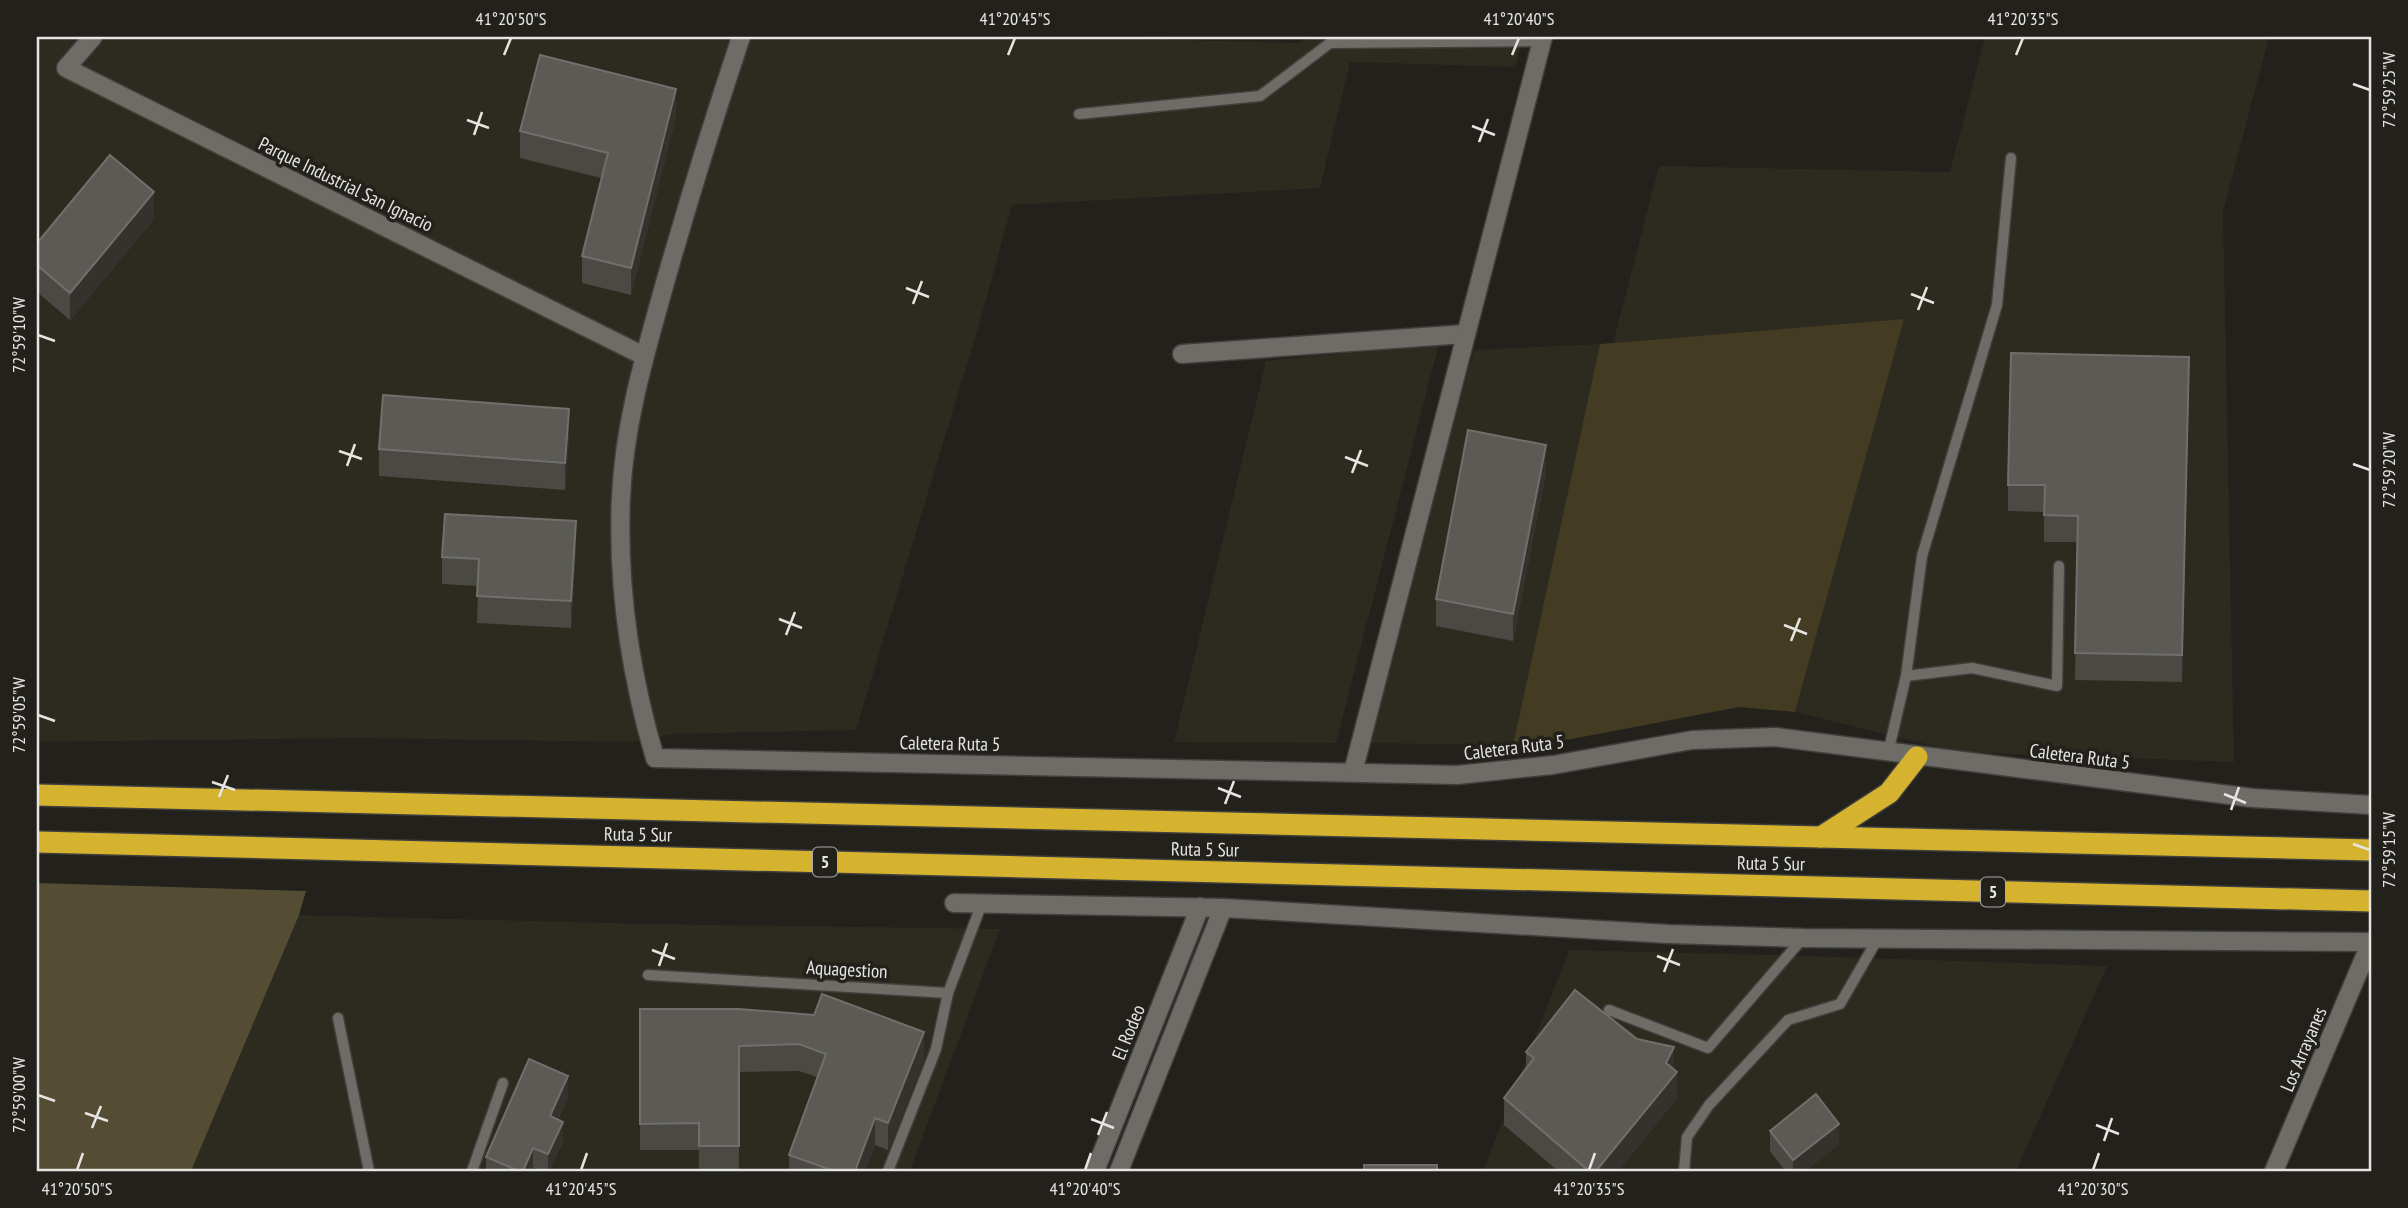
<svg xmlns="http://www.w3.org/2000/svg" width="2408" height="1208" font-family="'PT Sans Narrow',sans-serif">
	<rect width="100%" height="100%" fill="#22211c"/>
	<g fill="#2d2a20">
		<polygon points="37,37 1057,37 1298,43 1313,37 1523,37 1515,67 1350,62 1320,188 1012,205 979,325 856,730 674,734 631,742 357,738 37,742"/>
		<polygon points="1985,37 2269,37 2223,212 2234,762 1958,752 1795,712 1903,319 1613,343 1659,166 1950,172"/>
		<polygon points="1439,344 1336,743 1174,742 1266,361"/>
		<polygon points="1600,344 1513,745 1362,743 1474,350"/>
		<polygon points="299,915 649,924 1000,929 910,1171 191,1171"/>
		<polygon points="1569,950 1807,956 2107,966 2016,1171 1483,1171"/>
	</g>
	<polygon fill="#433c23" points="1904,319 1795,712 1739,707 1572,739 1513,745 1600,344"/>
	<polygon fill="#554d33" points="37,883 306,891 299,915 191,1171 37,1171"/>
	<g fill="none" stroke-linecap="round" stroke-linejoin="round">
		<g stroke="#403f3c" stroke-width="13">
			<g id="service">
				<polyline points="1079,114 1260,96 1330,43 1541,41"/>
				<polyline points="1906,676 1972,668 2057,686 2059,566"/>
				<polyline points="1888,753 1906,676 1922,556 1997,305 2011,158"/>
				<polyline points="648,975 948,993"/>
				<polyline points="1609,1010 1708,1048 1803,938"/>
				<polyline points="338,1018 369,1171"/>
				<polyline points="472,1171 503,1083"/>
				<polyline points="888,1171 936,1049 948,993 982,903"/>
				<polyline points="1684,1171 1687,1137 1709,1105 1788,1020 1840,1004 1877,940"/>
			</g>
		</g>
		<g stroke="#403f3c" stroke-width="21">
			<g id="minor">
				<polyline points="93,37 66,68 644,356"/>
				<path d="M 741,37 C 713,121 687,205 663,290 C 644,358 624,426 621,497 C 617,587 630,673 655,758 L 1457,775 L 1553,765 L 1692,740 L 1775,737 L 2253,798 L 2371,805"/>
				<polyline points="1182,354 1465,334"/>
				<polyline points="1353,772 1543,37"/>
				<polyline points="954,903 1223,908 1669,934 1803,938 2371,942"/>
				<polyline points="1095,1171 1200,907"/>
				<polyline points="1119,1171 1223,908"/>
				<polyline points="2274,1171 2371,942"/>
			</g>
		</g>
		<g stroke="#403f3c" stroke-width="24">
			<g id="motorway">
				<polyline points="37,795 2371,850"/>
				<polyline points="1821,837 1889,793 1917,757"/>
				<polyline points="37,842 2371,901"/>
			</g>
		</g>
		<use href="#service" stroke="#6e6c67" stroke-width="10"/>
		<use href="#minor" stroke="#6e6c67" stroke-width="18"/>
		<use href="#motorway" stroke="#d5b32f" stroke-width="21"/>
	</g>
	<g fill="#4a4944">
		<polygon points="676,116 631,295 582,283 582,256 601,178 520,158 520,131"/>
		<polygon points="154,219 70,320 37,292 37,243"/>
		<polygon points="2189,383 2182,682 2075,680 2077,542 2044,542 2044,512 2008,511 2008,485"/>
		<polygon points="569,436 565,490 379,476 379,449"/>
		<polygon points="1546,472 1513,641 1436,626 1436,599"/>
		<polygon points="576,548 571,628 477,623 478,586 442,584 442,557"/>
		<polygon points="640,1009 924,1058 888,1150 875,1145 865,1171 789,1171 789,1155 817,1077 799,1071 739,1072 739,1171 699,1171 699,1150 640,1150"/>
		<polygon points="1526,1052 1674,1069 1677,1098 1618,1171 1558,1171 1504,1125 1504,1098 1526,1069"/>
		<polygon points="568,1096 558,1120 563,1142 549,1171 541,1171 533,1168 532,1171 486,1171 486,1157"/>
		<polygon points="1770,1131 1839,1144 1805,1171 1785,1171 1770,1151"/>
	</g>
	<g fill="#33322d">
		<polygon points="676,89 676,116 631,295 631,268"/>
		<polygon points="154,192 154,219 70,320 70,293"/>
		<polygon points="2189,357 2189,383 2182,682 2182,655"/>
		<polygon points="569,409 569,436 565,490 565,463"/>
		<polygon points="1546,445 1546,472 1513,641 1513,614"/>
		<polygon points="576,521 576,548 571,628 571,601"/>
		<polygon points="924,1032 924,1058 888,1150 888,1123"/>
		<polygon points="1674,1047 1674,1074 1677,1072 1677,1098 1618,1171 1596,1171"/>
		<polygon points="568,1076 568,1096 550,1137 550,1116"/>
		<polygon points="875,1118 875,1145 865,1171 855,1171"/>
		<polygon points="563,1122 563,1142 549,1171 548,1171 548,1154"/>
		<polygon points="1839,1124 1839,1144 1805,1171 1793,1171 1793,1160"/>
		<polygon points="533,1148 533,1168 532,1171 523,1171"/>
	</g>
	<g fill="#5b5a55" stroke="#706f6b" stroke-width="2">
		<polygon points="540,55 676,89 631,268 582,256 608,153 520,131"/>
		<polygon points="110,155 154,192 70,293 37,265 37,243"/>
		<polygon points="2011,353 2189,357 2182,655 2075,653 2078,516 2044,515 2045,485 2008,485"/>
		<polygon points="383,395 569,409 565,463 379,449"/>
		<polygon points="1468,430 1546,445 1513,614 1436,599"/>
		<polygon points="445,514 576,521 571,601 477,596 479,559 442,557"/>
		<polygon points="1575,990 1637,1039 1674,1047 1666,1063 1677,1072 1596,1171 1589,1171 1504,1098 1534,1058 1526,1052"/>
		<polygon points="822,994 924,1032 888,1123 875,1118 855,1171 834,1171 789,1155 826,1054 799,1044 739,1046 739,1146 699,1146 699,1123 640,1124 640,1009 739,1009 814,1015"/>
		<polygon points="529,1059 568,1076 550,1116 563,1122 548,1154 533,1148 523,1171 519,1171 486,1157"/>
		<polygon points="1816,1094 1839,1124 1793,1160 1770,1131"/>
		<rect x="1364" y="1165" width="73" height="6"/>
	</g>
	<path fill="none" stroke="#e6e5e2" stroke-width="2.5" d="M 504,55 L 511,38M 1008,55 L 1015,38M 1512,55 L 1519,38M 2016,55 L 2023,38M 2353,84 L 2370,90M 467,120 L 489,128M 1472,126 L 1495,135M 474,135 L 482,112M 1479,142 L 1488,119M 906,288 L 929,297M 1911,294 L 1934,303M 913,304 L 922,281M 1918,310 L 1927,287M 38,335 L 55,341M 339,451 L 362,459M 1345,457 L 1368,466M 2353,464 L 2370,470M 347,466 L 355,444M 1352,473 L 1361,450M 779,619 L 802,628M 1784,625 L 1807,634M 786,635 L 795,612M 1791,641 L 1800,618M 38,715 L 55,721M 212,782 L 235,790M 1218,788 L 1241,797M 2224,794 L 2246,803M 219,797 L 228,775M 1225,804 L 1234,781M 2231,810 L 2239,787M 2353,844 L 2370,850M 652,950 L 675,959M 1657,956 L 1680,965M 659,966 L 667,943M 1664,972 L 1673,949M 38,1095 L 55,1101M 85,1113 L 108,1121M 1091,1119 L 1114,1128M 2096,1125 L 2119,1134M 92,1128 L 101,1106M 1098,1135 L 1107,1112M 2104,1141 L 2112,1118M 77,1170 L 83,1153M 581,1170 L 587,1153M 1085,1170 L 1091,1153M 1589,1170 L 1595,1153M 2093,1170 L 2099,1153"/>
	<g text-anchor="middle" stroke-width="7" stroke-linejoin="round" paint-order="stroke">
		<g fill="#22211c" stroke="#abaaa7" stroke-width="2">
			<rect x="813" y="847.5" width="24" height="29" rx="5"/>
			<rect x="1981" y="877.5" width="24" height="29" rx="5"/>
		</g>
		<g font-size="18" font-weight="bold" fill="#e6e5e2">
			<text x="825" y="868">5</text>
			<text x="1993" y="898">5</text>
		</g>
		<g font-size="19" fill="#e6e5e2" stroke="#22211c">
			<text transform="translate(346 184) rotate(26)" y="7">Parque Industrial San Ignacio</text>
			<text transform="translate(950 743) rotate(1)" y="7">Caletera Ruta 5</text>
			<text transform="translate(1514 747) rotate(-7)" y="7">Caletera Ruta 5</text>
			<text transform="translate(2080 756) rotate(7)" y="7">Caletera Ruta 5</text>
			<text transform="translate(638 834) rotate(1)" y="7">Ruta 5 Sur</text>
			<text transform="translate(1205 849) rotate(1)" y="7">Ruta 5 Sur</text>
			<text transform="translate(1771 863) rotate(1)" y="7">Ruta 5 Sur</text>
			<text transform="translate(847 969) rotate(3)" y="7">Aquagestion</text>
			<text transform="translate(1128 1032) rotate(-68)" y="7">El Rodeo</text>
			<text transform="translate(2303 1049) rotate(-67)" y="7">Los Arrayanes</text>
		</g>
	</g>
	<rect width="2408" height="1208" fill="none" stroke="#22211c" stroke-width="77"/>
	<rect x="38" y="38" width="2332" height="1132" fill="none" stroke="#e6e5e2" stroke-width="2.5"/>
	<g font-size="18" text-anchor="middle" fill="#e6e5e2">
		<text x="511" y="25">41°20'50"S</text>
		<text x="1015" y="25">41°20'45"S</text>
		<text x="1519" y="25">41°20'40"S</text>
		<text x="2023" y="25">41°20'35"S</text>
		<text transform="translate(2389 90) rotate(-90)" y="6">72°59'25"W</text>
		<text transform="translate(19 335) rotate(-90)" y="6">72°59'10"W</text>
		<text transform="translate(2389 470) rotate(-90)" y="6">72°59'20"W</text>
		<text transform="translate(19 715) rotate(-90)" y="6">72°59'05"W</text>
		<text transform="translate(2389 850) rotate(-90)" y="6">72°59'15"W</text>
		<text transform="translate(19 1095) rotate(-90)" y="6">72°59'00"W</text>
		<text x="77" y="1195">41°20'50"S</text>
		<text x="581" y="1195">41°20'45"S</text>
		<text x="1085" y="1195">41°20'40"S</text>
		<text x="1589" y="1195">41°20'35"S</text>
		<text x="2093" y="1195">41°20'30"S</text>
	</g>
</svg>
